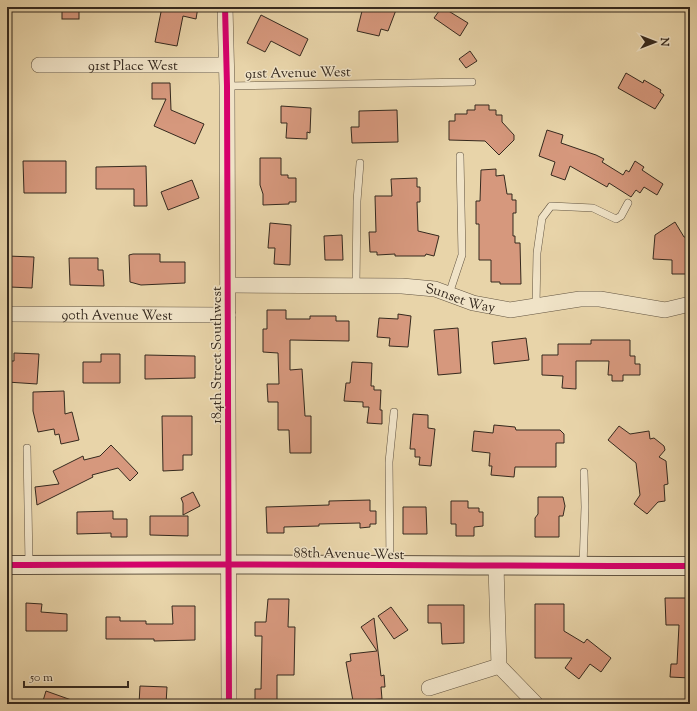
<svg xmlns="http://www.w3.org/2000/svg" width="697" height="711" font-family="'Sorts Mill Goudy',serif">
	<rect width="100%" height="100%" fill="#e8d4a9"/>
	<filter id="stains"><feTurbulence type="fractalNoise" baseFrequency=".005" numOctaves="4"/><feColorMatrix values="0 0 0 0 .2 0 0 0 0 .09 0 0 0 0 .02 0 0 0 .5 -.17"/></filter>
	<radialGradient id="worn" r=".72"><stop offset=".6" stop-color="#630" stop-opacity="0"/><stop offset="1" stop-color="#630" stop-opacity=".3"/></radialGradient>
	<g fill="#d6987d" stroke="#35291e">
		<rect x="62" y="7" width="17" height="12"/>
		<polygon points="162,7 198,7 196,19 183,16 177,46 155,42"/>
		<polygon points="363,7 382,7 396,10 388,31 381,29 379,36 357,31"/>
		<polygon points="442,7 468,23 460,36 434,18"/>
		<polygon points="261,15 308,39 300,56 271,41 265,52 247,43"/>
		<polygon points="470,51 477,61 466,68 459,59"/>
		<polygon points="626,73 643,83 644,80 661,90 660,92 664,95 655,109 618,88"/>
		<polygon points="152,83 170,83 171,110 204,124 195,144 154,126 166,99 152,99"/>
		<polygon points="475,105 489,105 489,110 496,110 496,115 502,115 502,122 514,135 514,140 499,155 485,141 449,140 449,121 455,121 455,114 467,114 467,110 475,110"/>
		<polygon points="281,106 311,108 310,133 307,132 307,139 286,138 287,123 281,123"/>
		<polygon points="397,110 398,142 352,143 351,127 359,127 359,111"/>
		<polygon points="547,130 563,135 561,143 596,155 604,159 602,162 623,175 626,170 629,172 635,161 644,167 642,170 663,184 657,195 644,187 640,193 636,190 631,197 609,183 607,187 570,166 565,180 551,175 555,162 539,156"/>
		<polygon points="260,158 281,158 281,175 288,175 288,178 296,178 296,202 289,202 289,204 263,205 263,194 260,185"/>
		<polygon points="23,161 66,161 66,193 24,193"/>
		<polygon points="146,166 147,206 134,206 134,189 96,189 96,167"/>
		<polygon points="496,169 496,176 504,175 507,194 512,194 512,200 516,200 516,213 513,213 513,236 515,236 515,243 520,243 521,284 500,284 500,282 491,282 491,260 479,260 479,224 476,224 476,201 480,201 481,170"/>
		<polygon points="417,178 417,187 420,187 420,202 417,202 418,231 439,236 434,256 426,254 425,256 395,256 395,254 377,255 377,252 370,252 369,232 376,232 375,196 392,196 391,179"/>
		<polygon points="192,180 199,198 168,210 161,192"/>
		<polygon points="675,222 684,237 689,237 689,274 672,274 672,260 653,259 655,235"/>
		<polygon points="270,223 291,225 290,265 274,264 275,248 268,248"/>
		<polygon points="342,235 343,260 325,260 324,236"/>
		<polygon points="133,254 160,254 160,262 185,262 185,283 141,285 130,282 129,255"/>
		<polygon points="7,256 34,257 32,288 10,287 11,275 7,275"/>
		<polygon points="69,258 98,258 98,270 103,270 104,286 70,285"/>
		<polygon points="267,310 286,310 286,319 310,319 310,316 336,316 336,321 349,321 349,341 290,340 290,370 302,369 305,416 311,416 311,453 290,453 289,430 278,430 278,402 268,402 267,384 279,384 278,353 263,352 263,329 267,329"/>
		<polygon points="398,314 411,316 408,347 389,346 390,338 377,337 379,318 398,319"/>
		<polygon points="458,328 461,373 438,375 434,330"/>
		<polygon points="526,338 529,360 494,364 492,342"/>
		<polygon points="591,340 630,340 630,356 635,356 635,364 640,364 640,375 623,375 623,381 612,381 612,375 608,375 609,361 576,361 576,389 562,388 563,376 542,375 542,355 558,355 558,344 591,344"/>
		<polygon points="14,353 39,354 37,384 7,382 7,361 14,361"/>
		<polygon points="101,354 120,354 120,383 83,383 83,362 101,362"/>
		<polygon points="145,355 195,356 195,378 145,379"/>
		<polygon points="352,362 372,363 371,386 374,386 374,390 381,390 380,410 382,410 382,424 367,423 369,407 363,407 363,402 344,401 346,383 350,383"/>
		<polygon points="64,391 65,414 72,412 79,440 61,444 59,434 55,435 54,429 38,432 33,411 33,392"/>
		<polygon points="413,414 428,415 428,428 435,429 431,466 419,465 420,457 415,457 415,449 410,449"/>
		<polygon points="162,416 192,416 192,455 183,455 183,470 163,471"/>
		<polygon points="494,425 515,427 516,430 560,430 564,434 564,443 556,443 556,467 515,467 514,477 491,475 492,466 489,466 490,453 472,451 474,431 493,433"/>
		<polygon points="619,426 630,434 649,431 650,439 654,438 664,446 665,450 659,457 666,461 668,484 664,485 665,501 658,502 647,514 634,504 640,495 636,463 608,440"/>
		<polygon points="111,445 138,473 130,481 118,468 92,475 93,477 37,505 35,487 59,484 53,471 83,456 84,460 100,456"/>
		<polygon points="193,492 200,506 183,515 183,503 181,498"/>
		<polygon points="538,497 563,497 565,506 563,516 559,516 559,537 535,537 535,518 538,514"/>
		<polygon points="370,500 370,511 376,511 376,524 370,524 370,527 360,528 360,523 319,524 319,526 284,527 284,533 267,533 266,507 329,505 329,501"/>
		<polygon points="451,501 468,501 468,508 479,508 479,512 483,512 483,526 474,527 474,536 456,536 456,524 451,524"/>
		<polygon points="403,507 426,507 427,534 403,534"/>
		<polygon points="113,511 113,519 127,519 127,537 111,537 111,533 77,534 77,512"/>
		<polygon points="150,516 188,516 188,536 150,535"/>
		<polygon points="665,598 690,598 690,678 670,677 671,664 677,664 679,625 666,625"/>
		<polygon points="268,599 289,599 288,627 295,627 294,675 277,675 277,704 255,704 255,689 261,689 262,636 255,636 255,622 266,622"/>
		<polygon points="26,603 42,604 41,612 67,614 67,631 26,631"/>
		<polygon points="535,604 564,604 564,631 584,643 587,639 611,658 601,672 590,664 579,679 565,668 572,658 535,658"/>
		<polygon points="428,605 464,605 464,643 442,644 441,623 428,623"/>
		<polygon points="172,606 195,606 195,640 154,641 154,639 106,639 106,617 120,617 120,621 146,621 146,624 173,624"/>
		<polygon points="391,607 408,630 394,639 378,616"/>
		<polygon points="374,618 381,676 384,675 385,687 381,687 382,699 353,701 346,662 351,661 350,654 377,651 361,627"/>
		<polygon points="140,686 167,687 166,704 139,704"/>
		<polygon points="46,691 77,702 77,704 42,704"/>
	</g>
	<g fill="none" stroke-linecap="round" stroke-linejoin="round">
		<g stroke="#625441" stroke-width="8">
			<g id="service">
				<polyline points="227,86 472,82"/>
				<polyline points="356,286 357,201 360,163"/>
				<polyline points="449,294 462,255 460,156"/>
				<polyline points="536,306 537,253 542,218 551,206 593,208 616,219 621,216 628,203"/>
				<polyline points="27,448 29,564"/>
				<polyline points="390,565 389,462 394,412"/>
				<polyline points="583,566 585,507 584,472"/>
			</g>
		</g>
		<g stroke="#625441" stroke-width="16">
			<g id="minor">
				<polyline points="225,7 227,86 229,704"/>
				<path id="s1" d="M 39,65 L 226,65"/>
				<path id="s2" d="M 228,285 L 402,286 L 435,289 L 473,303 L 510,310 L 580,299 L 600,299 L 665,310 L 690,304"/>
				<path id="s3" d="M 7,314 L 228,315"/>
				<polyline points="496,566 499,666 536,704"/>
				<polyline points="429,688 499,666"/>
			</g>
		</g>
		<g stroke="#625441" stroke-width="20">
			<path id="tertiary" d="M 7,565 C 235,563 462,566 690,566"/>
		</g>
		<use href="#service" stroke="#f0e3c7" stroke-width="7"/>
		<use href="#minor" stroke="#f0e3c7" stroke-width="15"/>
		<use href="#tertiary" stroke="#f0e3c7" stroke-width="18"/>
		<g stroke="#f0e3c7" stroke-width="8">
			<g id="cycleway">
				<polyline points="225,7 227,86 229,704"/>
				<path d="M 7,565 C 235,563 462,566 690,566"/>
			</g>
		</g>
		<use href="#cycleway" stroke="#d6006c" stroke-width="6"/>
	</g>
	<g text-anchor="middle" stroke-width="3" stroke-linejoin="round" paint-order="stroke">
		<g font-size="14" fill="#35291e" stroke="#f0e3c7">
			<text dy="5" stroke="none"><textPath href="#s1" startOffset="94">91st Place West</textPath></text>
			<text transform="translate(298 72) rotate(-1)" y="5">91st Avenue West</text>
			<text dy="5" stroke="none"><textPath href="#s2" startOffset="234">Sunset Way</textPath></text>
			<text dy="5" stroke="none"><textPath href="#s3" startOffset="110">90th Avenue West</textPath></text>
			<text transform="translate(216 355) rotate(-90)" y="5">184th Street Southwest</text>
			<text transform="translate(349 553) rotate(1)" y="5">88th Avenue West</text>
		</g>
	</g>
	<rect width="697" height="711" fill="none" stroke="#e8d4a9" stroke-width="24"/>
	<rect x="8" y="8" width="681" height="695" fill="none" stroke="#35291e" stroke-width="2"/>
	<rect x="12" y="12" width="673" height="687" fill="none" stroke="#35291e"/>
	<g transform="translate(655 42) rotate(90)" stroke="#f0e3c7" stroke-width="3" paint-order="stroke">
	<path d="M0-3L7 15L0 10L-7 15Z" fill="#35291e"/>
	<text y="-6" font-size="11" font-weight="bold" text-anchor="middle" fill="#35291e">N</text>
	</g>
	<path d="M24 681v6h104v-6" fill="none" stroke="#35291e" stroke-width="2"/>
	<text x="30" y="681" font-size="12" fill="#35291e" stroke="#f0e3c7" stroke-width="3" paint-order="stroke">50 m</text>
	<rect width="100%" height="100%" filter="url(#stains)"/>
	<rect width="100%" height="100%" fill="url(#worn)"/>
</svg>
